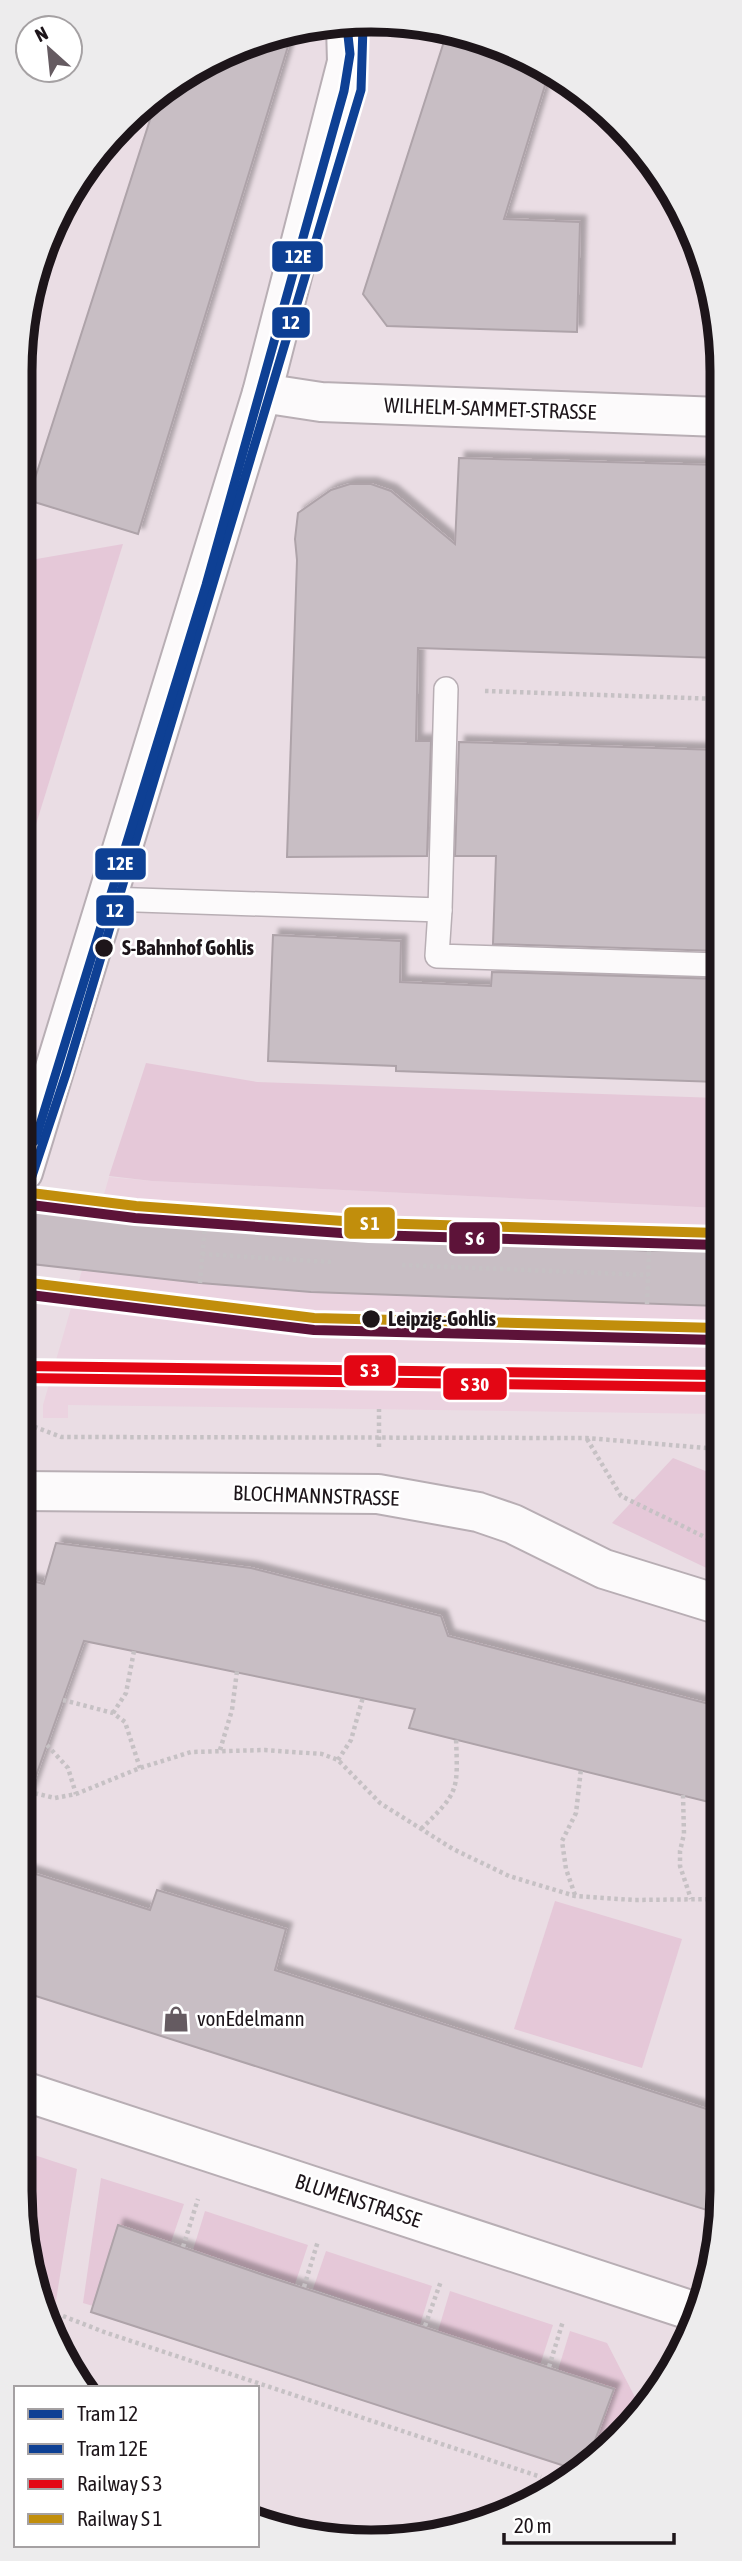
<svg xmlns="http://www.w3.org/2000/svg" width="742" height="2561" font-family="'Asap Condensed',sans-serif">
	<defs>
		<filter id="shadow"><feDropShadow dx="6" dy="-6" stdDeviation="2" flood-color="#0004"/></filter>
	</defs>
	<rect width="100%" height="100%" fill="#eadde4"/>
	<polygon fill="#ebd3e0" points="109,1177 152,1181 718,1208 718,1414 68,1405 68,1418 43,1418 43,1405"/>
	<g fill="#e5c8d8">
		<polygon points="123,544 24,863 25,561"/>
		<polygon points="146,1063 257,1082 718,1098 718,1208 152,1181 109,1176"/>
		<polygon points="673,1458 718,1476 717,1573 612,1523"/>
		<polygon points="555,1901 682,1939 642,2068 514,2029"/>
		<polygon points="19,2150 77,2169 51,2332 46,2324 19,2190"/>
		<polygon points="101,2178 184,2204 171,2242 118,2225 93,2306 83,2303"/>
		<polygon points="205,2211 308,2245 295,2284 193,2250"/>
		<polygon points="326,2251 432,2286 420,2325 313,2289"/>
		<polygon points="450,2291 553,2325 540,2365 438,2331"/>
		<polygon points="570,2331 607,2343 637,2401 632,2415 584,2470 614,2389 558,2370"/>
	</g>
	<g fill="#c8bec4" stroke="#aea3a9" stroke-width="2" filter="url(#shadow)">
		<polygon points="448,29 550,69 504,219 580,222 577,332 387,326 363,294"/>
		<polygon points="293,30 138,534 28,500 157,98 175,79"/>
		<polygon points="459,458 720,465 719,658 418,648 416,741 431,741 427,856 287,857 297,560 295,539 298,513 331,490 350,484 371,484 391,491 455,544"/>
		<polygon points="459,742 719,750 719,951 493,944 496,856 455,856"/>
		<polygon points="273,935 401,941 400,982 491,986 492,972 719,979 718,1082 396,1071 396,1066 268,1061"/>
		<polygon points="23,1205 205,1224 649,1251 718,1251 718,1306 311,1292 200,1283 23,1263"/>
		<polygon points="56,1543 251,1568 441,1616 448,1636 717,1706 717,1804 409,1728 415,1709 84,1641 27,1801 21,1800 21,1578 44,1584"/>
		<polygon points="20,1869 150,1910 157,1890 286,1929 275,1970 716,2112 716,2213 20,1991"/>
		<polygon points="118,2225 266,2276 614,2389 584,2470 580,2471 91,2312"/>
	</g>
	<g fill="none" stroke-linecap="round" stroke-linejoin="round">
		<g stroke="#b8aeb4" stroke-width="26">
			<g id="service">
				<polyline points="108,899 440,910 446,689"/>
				<polyline points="440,910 437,956 719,965"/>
			</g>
		</g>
		<g stroke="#b8aeb4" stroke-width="42">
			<g id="minor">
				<polyline points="262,393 321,402 720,417"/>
				<polyline points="22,1491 378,1494 478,1512 513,1524 604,1569 717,1604"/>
				<polyline points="20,2090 696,2312"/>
			</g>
		</g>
		<g stroke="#b8aeb4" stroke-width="42">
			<polyline id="secondary" points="23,1172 262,393 347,62 346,26"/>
		</g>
		<g stroke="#c6c1c4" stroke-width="4.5" stroke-dasharray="3.5 3.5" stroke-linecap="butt">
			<polyline points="485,691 719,699"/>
			<polyline points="202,1254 331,1262"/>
			<polyline points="402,1265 648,1275"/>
			<polyline points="200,1283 205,1224"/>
			<polyline points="647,1304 649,1251"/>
			<polyline points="27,1335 34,1303"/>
			<polyline points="22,1420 27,1424 61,1437 587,1438 718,1449"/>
			<polyline points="587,1439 621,1496 717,1543"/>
			<polyline points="379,1447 379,1409"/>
			<polyline points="63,1700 113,1713 125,1722 140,1768"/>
			<polyline points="113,1713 126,1693 134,1651"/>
			<polyline points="47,1745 68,1768 76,1794"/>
			<polyline points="220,1750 232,1710 237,1671"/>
			<polyline points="338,1760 351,1740 363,1697"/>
			<polyline points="21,1790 55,1798 76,1794 140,1768 191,1752 265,1750 322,1754 338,1760 380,1803 453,1849 509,1876 575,1896 634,1900 717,1899"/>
			<polyline points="683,1795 684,1834 680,1851 680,1866 691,1899"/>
			<path d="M 421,1829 C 459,1792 458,1791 456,1738"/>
			<polyline points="575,1895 566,1869 562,1841 576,1813 581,1769"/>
			<polyline points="183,2247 198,2199"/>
			<polyline points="304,2287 318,2241"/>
			<polyline points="63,2316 104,2332 541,2477"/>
			<polyline points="425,2326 441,2281"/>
			<polyline points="549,2367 563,2321"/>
		</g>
		<use href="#service" stroke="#fcfafb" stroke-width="23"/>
		<use href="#minor" stroke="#fcfafb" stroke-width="38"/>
		<use href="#secondary" stroke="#fcfafb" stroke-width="38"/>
		<g stroke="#fff" stroke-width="16">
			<polyline id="rail-1" points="22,1366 718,1375"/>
		</g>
		<g stroke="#fff" stroke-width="16">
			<g id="rail-2">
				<polyline points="23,1192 136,1206 370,1223 718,1233"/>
				<polyline points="22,1282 314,1318 718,1328"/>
			</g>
		</g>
		<g stroke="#fff" stroke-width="16">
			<g id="rail-3">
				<polyline points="23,1204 135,1218 369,1235 718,1245"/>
				<polyline points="22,1294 314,1330 718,1340"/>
			</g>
		</g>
		<g stroke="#fff" stroke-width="16">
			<polyline id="rail-4" points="22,1378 718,1387"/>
		</g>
		<use href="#rail-1" stroke="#e30614" stroke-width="10"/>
		<use href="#rail-2" stroke="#c18e0c" stroke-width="10"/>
		<use href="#rail-3" stroke="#5d1339" stroke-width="10"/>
		<use href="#rail-4" stroke="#e30614" stroke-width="10"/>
		<g stroke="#fff" stroke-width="14">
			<polyline id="tram-1" points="23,1203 66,1074 361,90 363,26"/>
		</g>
		<g stroke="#fff" stroke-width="14">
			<polyline id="tram-2" points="35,1141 206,585 344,91 350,54 347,26"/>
		</g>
		<use href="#tram-1" stroke="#0e4094" stroke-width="9"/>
		<use href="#tram-2" stroke="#0e4094" stroke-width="9"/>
	</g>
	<defs>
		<g id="shop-bare" transform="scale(2.1)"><path d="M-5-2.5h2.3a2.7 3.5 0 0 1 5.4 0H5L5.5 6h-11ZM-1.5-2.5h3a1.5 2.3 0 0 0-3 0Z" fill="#655b61" stroke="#fff" stroke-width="2.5" paint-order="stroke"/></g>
	</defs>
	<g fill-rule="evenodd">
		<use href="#shop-bare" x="176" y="2019"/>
	</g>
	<g fill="#1d151a" stroke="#fff" stroke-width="2.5">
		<circle cx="104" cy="948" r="10"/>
		<circle cx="371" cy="1319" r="10"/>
	</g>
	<g text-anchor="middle" stroke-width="5" stroke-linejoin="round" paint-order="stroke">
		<g font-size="21" fill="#1d151a" stroke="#fff">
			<text transform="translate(490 409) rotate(2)" y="7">WILHELM-SAMMET-STRASSE</text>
			<text transform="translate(316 1496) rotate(2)" y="7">BLOCHMANNSTRASSE</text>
			<text transform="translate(358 2201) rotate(18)" y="7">BLUMENSTRASSE</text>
		</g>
		<g font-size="21" font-weight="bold" fill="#1d151a" stroke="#fff" text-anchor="start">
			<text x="122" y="955">S-Bahnhof Gohlis</text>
			<text x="388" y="1326">Leipzig-Gohlis</text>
		</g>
		<g font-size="21" fill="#1d151a" stroke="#fff" text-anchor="start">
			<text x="197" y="2026">vonEdelmann</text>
		</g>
	</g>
	<path d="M0 0H742V2561H0ZM371 32H371A339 339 0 0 1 710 371V2191A339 339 0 0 1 371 2530H371A339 339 0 0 1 32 2191V371A339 339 0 0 1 371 32Z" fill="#edeced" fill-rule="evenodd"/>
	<path fill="none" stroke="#1d151a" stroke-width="9" d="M371 32H371A339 339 0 0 1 710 371V2191A339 339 0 0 1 371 2530H371A339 339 0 0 1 32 2191V371A339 339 0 0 1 371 32Z"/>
	<g stroke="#fff" stroke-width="2.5">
		<rect x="271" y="240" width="53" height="33" rx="7" fill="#0e4094"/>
		<rect x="271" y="306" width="40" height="33" rx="7" fill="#0e4094"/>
		<rect x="94" y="847" width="53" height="34" rx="7" fill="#0e4094"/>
		<rect x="95" y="894" width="40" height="33" rx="7" fill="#0e4094"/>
		<rect x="343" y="1206" width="53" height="34" rx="7" fill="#c18e0c"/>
		<rect x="448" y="1221" width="53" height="34" rx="7" fill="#5d1339"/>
		<rect x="343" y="1354" width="54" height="33" rx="7" fill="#e30614"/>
		<rect x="442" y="1367" width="66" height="34" rx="7" fill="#e30614"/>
	</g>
	<g font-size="19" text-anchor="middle" font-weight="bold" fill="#fff">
		<text x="298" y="263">12E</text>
		<text x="291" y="329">12</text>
		<text x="120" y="870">12E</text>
		<text x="115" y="917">12</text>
		<text x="370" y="1230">S 1</text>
		<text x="475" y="1245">S 6</text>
		<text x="370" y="1377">S 3</text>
		<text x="475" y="1391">S 30</text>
	</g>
	<rect x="14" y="2386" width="245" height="161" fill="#ffffff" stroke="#a5a1a3" stroke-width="2"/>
	<rect x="28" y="2409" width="35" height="10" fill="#0e4094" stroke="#a5a1a3" stroke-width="2"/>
	<text x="77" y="2421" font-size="21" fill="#1d151a">Tram 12</text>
	<rect x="28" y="2444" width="35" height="10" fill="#0e4094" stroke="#a5a1a3" stroke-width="2"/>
	<text x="77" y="2456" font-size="21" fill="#1d151a">Tram 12E</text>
	<rect x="28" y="2479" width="35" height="10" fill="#e30614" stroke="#a5a1a3" stroke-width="2"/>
	<text x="77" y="2491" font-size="21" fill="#1d151a">Railway S 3</text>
	<rect x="28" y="2514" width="35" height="10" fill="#c18e0c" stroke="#a5a1a3" stroke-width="2"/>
	<text x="77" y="2526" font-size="21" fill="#1d151a">Railway S 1</text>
	<g transform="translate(49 49) rotate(333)"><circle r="33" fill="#ffffff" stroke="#a5a1a3" stroke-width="2"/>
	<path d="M0-5L12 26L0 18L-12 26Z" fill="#655b61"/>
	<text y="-10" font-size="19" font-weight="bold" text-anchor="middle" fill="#1d151a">N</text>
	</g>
	<path d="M504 2533v10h170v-10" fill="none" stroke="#1d151a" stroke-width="3.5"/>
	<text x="514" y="2533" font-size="21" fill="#1d151a" stroke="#ffffff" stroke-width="5" paint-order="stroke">20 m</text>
</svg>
